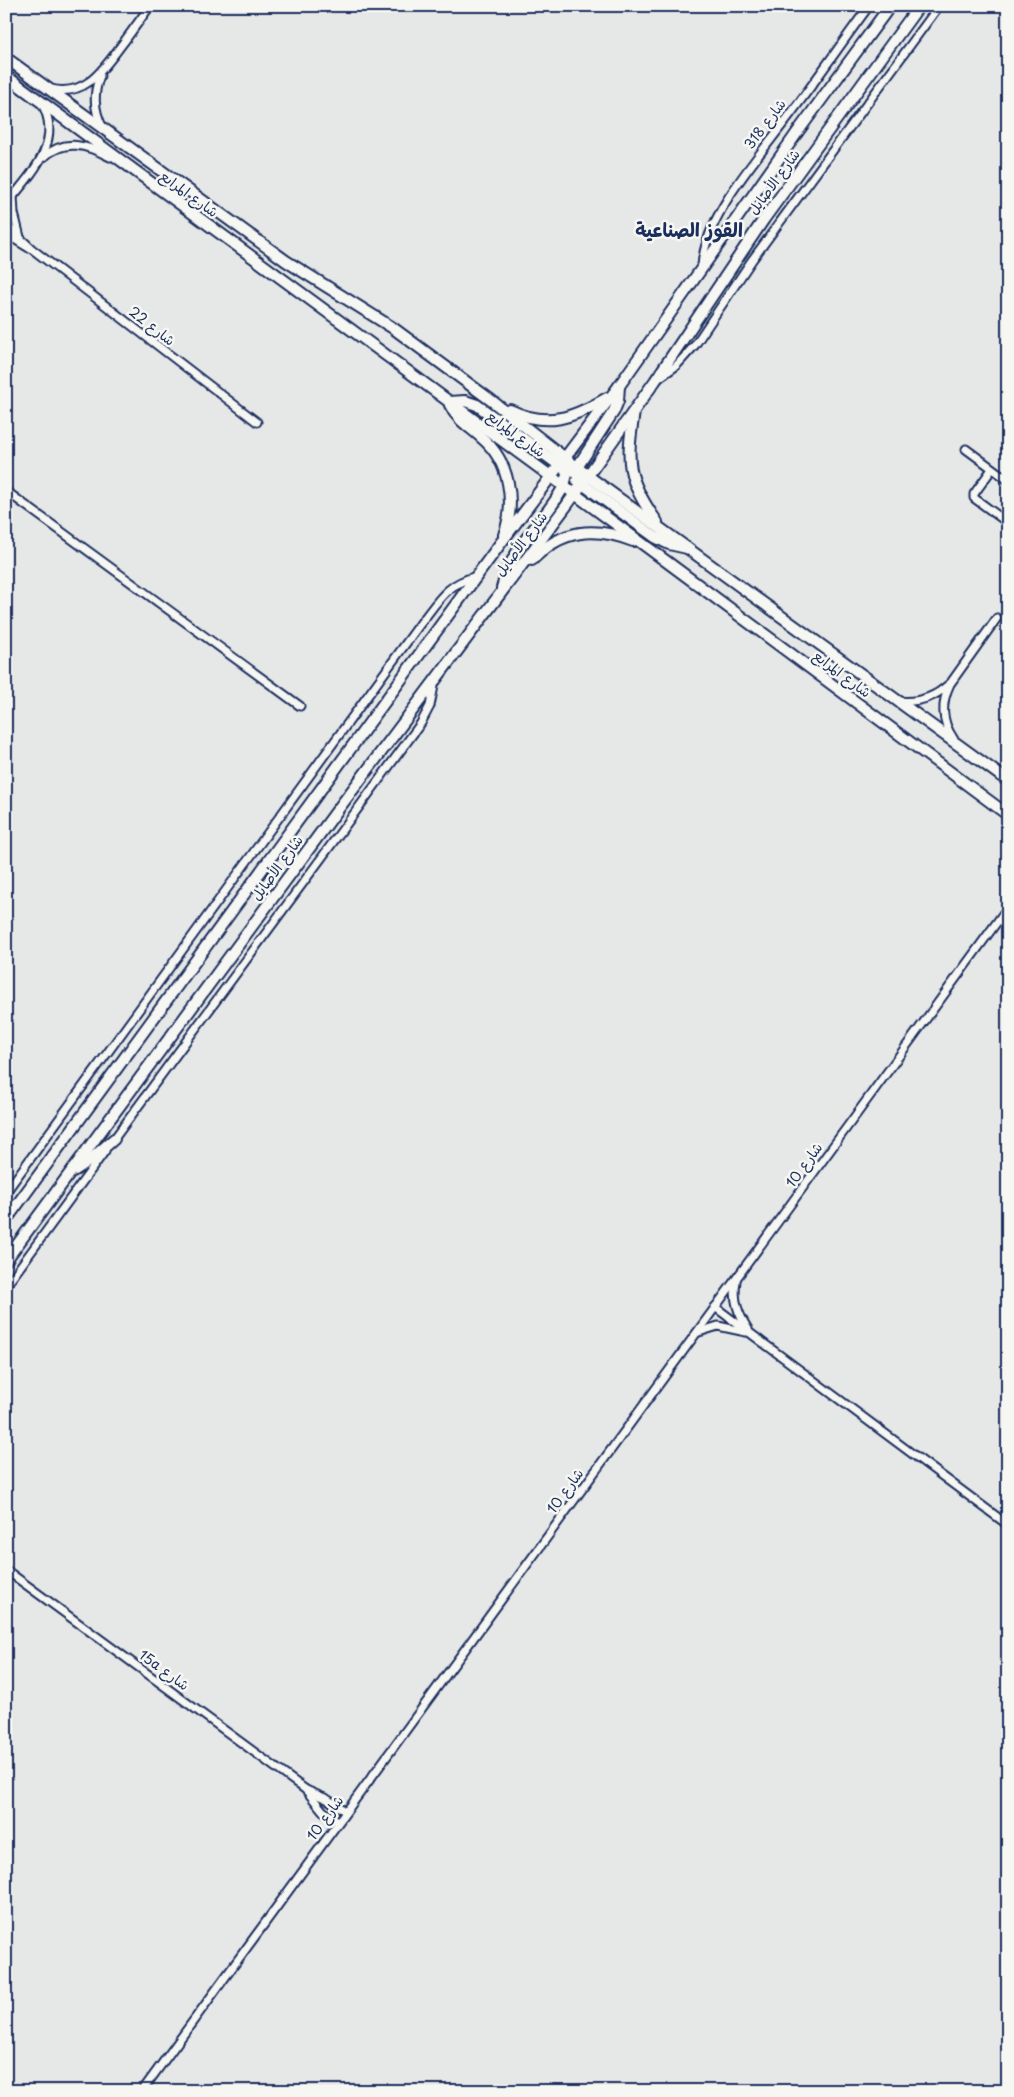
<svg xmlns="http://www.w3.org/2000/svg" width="1014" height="2097" font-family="'Playpen Sans','Playpen Sans Arabic',sans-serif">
	<rect width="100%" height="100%" fill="#f6f6f2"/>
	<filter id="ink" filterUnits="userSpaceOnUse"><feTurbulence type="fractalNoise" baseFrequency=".02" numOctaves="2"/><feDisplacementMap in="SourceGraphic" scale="10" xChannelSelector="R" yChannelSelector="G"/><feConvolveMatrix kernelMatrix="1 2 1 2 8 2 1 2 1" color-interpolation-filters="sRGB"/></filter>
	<g filter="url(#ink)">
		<rect fill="#e6e7e7" x="6" y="6" width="1002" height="2085"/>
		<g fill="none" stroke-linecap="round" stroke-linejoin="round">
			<g stroke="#1b2f5e" stroke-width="11">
				<g id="street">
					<path d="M 100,76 C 93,93 94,110 102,126"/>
					<path d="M 51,89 C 85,97 102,71 120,47 C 130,34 140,20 150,6"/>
					<path d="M 44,157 C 65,138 87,145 110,157"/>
					<polyline points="13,196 14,213 20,237"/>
					<path d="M 6,205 C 29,176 64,143 42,104"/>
					<polyline points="6,225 32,249 257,422"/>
					<polyline points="6,234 29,248"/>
					<path d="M 702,266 C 705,216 756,160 786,120 C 814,83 841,44 869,6"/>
					<polyline points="659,378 676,366 695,345 752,260 939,6"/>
					<polyline points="966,449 1008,480"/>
					<polyline points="992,469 974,494 974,498 1008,523"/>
					<polyline points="6,491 300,706"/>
					<path d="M 898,701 C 918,703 934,698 948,685"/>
					<path d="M 953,738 C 941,720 941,703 950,684 L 997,618"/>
					<polyline points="111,1143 421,723 430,706 435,681"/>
					<path d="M 6,1192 L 420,624 C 439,600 446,584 477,576"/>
					<path d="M 736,1281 C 733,1300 738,1314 748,1329"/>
					<polyline points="6,1286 105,1151"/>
					<polyline points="715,1307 1008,1525"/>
					<polyline points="699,1332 718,1326 746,1332"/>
					<polyline points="6,1570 306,1790 327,1799 345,1811"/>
					<polyline points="306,1790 323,1811 338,1821"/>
					<polyline points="142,2091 1008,907"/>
				</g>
			</g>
			<g stroke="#1b2f5e" stroke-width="14">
				<g id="secondary">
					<polyline points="6,58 286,261 393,328 492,401 588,476 1008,781"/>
					<polyline points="6,76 647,547 1008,815"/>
					<polyline points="449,402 465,401 477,405 563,468 585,475"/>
					<path d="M 450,405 C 457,420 470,427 482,438 C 510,462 516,502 504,535"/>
					<path d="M 510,410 C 547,428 573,418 607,398"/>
					<path d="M 634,412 C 626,463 626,478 657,522"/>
					<polyline points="574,472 614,411 618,401 619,386"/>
					<polyline points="577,480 655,537 669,544 687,548"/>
					<path d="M 532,560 C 562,529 594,526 633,541"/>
					<path d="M 502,588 C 514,541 544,524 564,486 L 567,474 L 566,464"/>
					<polyline points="75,1170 90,1160 114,1139"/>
					<polyline points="6,1220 500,544 619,386 799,130 890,6"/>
					<polyline points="6,1260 336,812 567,505 655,381 764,219 919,6"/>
				</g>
			</g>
			<use href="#street" stroke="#f6f6f2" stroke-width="7"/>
			<use href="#secondary" stroke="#f6f6f2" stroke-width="10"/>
		</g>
	</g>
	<g text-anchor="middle" stroke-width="5" stroke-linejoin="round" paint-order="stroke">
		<g font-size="14" fill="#1b2f5e" stroke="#f6f6f2">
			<text transform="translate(765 124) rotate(-53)" y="5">شارع 318</text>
			<text transform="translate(774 182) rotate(-54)" y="5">شارع الأصايل</text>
			<text transform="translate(189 194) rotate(36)" y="5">شارع المرابع</text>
			<text transform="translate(152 326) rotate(38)" y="5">شارع 22</text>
			<text transform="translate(516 434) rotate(36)" y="5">شارع المرابع</text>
			<text transform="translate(521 544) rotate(-53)" y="5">شارع الأصايل</text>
			<text transform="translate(842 674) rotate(37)" y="5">شارع المرابع</text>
			<text transform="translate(277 868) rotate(-54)" y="5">شارع الأصايل</text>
			<text transform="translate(804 1165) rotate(-54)" y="5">شارع 10</text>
			<text transform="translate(565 1491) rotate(-54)" y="5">شارع 10</text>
			<text transform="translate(164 1670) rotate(36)" y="5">15a شارع</text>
			<text transform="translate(325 1818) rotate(-54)" y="5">شارع 10</text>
		</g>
		<g font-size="19" font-weight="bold" fill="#1b2f5e" stroke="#f6f6f2">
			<text x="689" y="237">القوز الصناعية</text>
		</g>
	</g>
	<rect width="1014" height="2097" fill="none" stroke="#f6f6f2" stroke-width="25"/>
	<rect x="12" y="12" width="989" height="2072" fill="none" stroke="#1b2f5e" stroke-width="2" filter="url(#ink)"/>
</svg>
